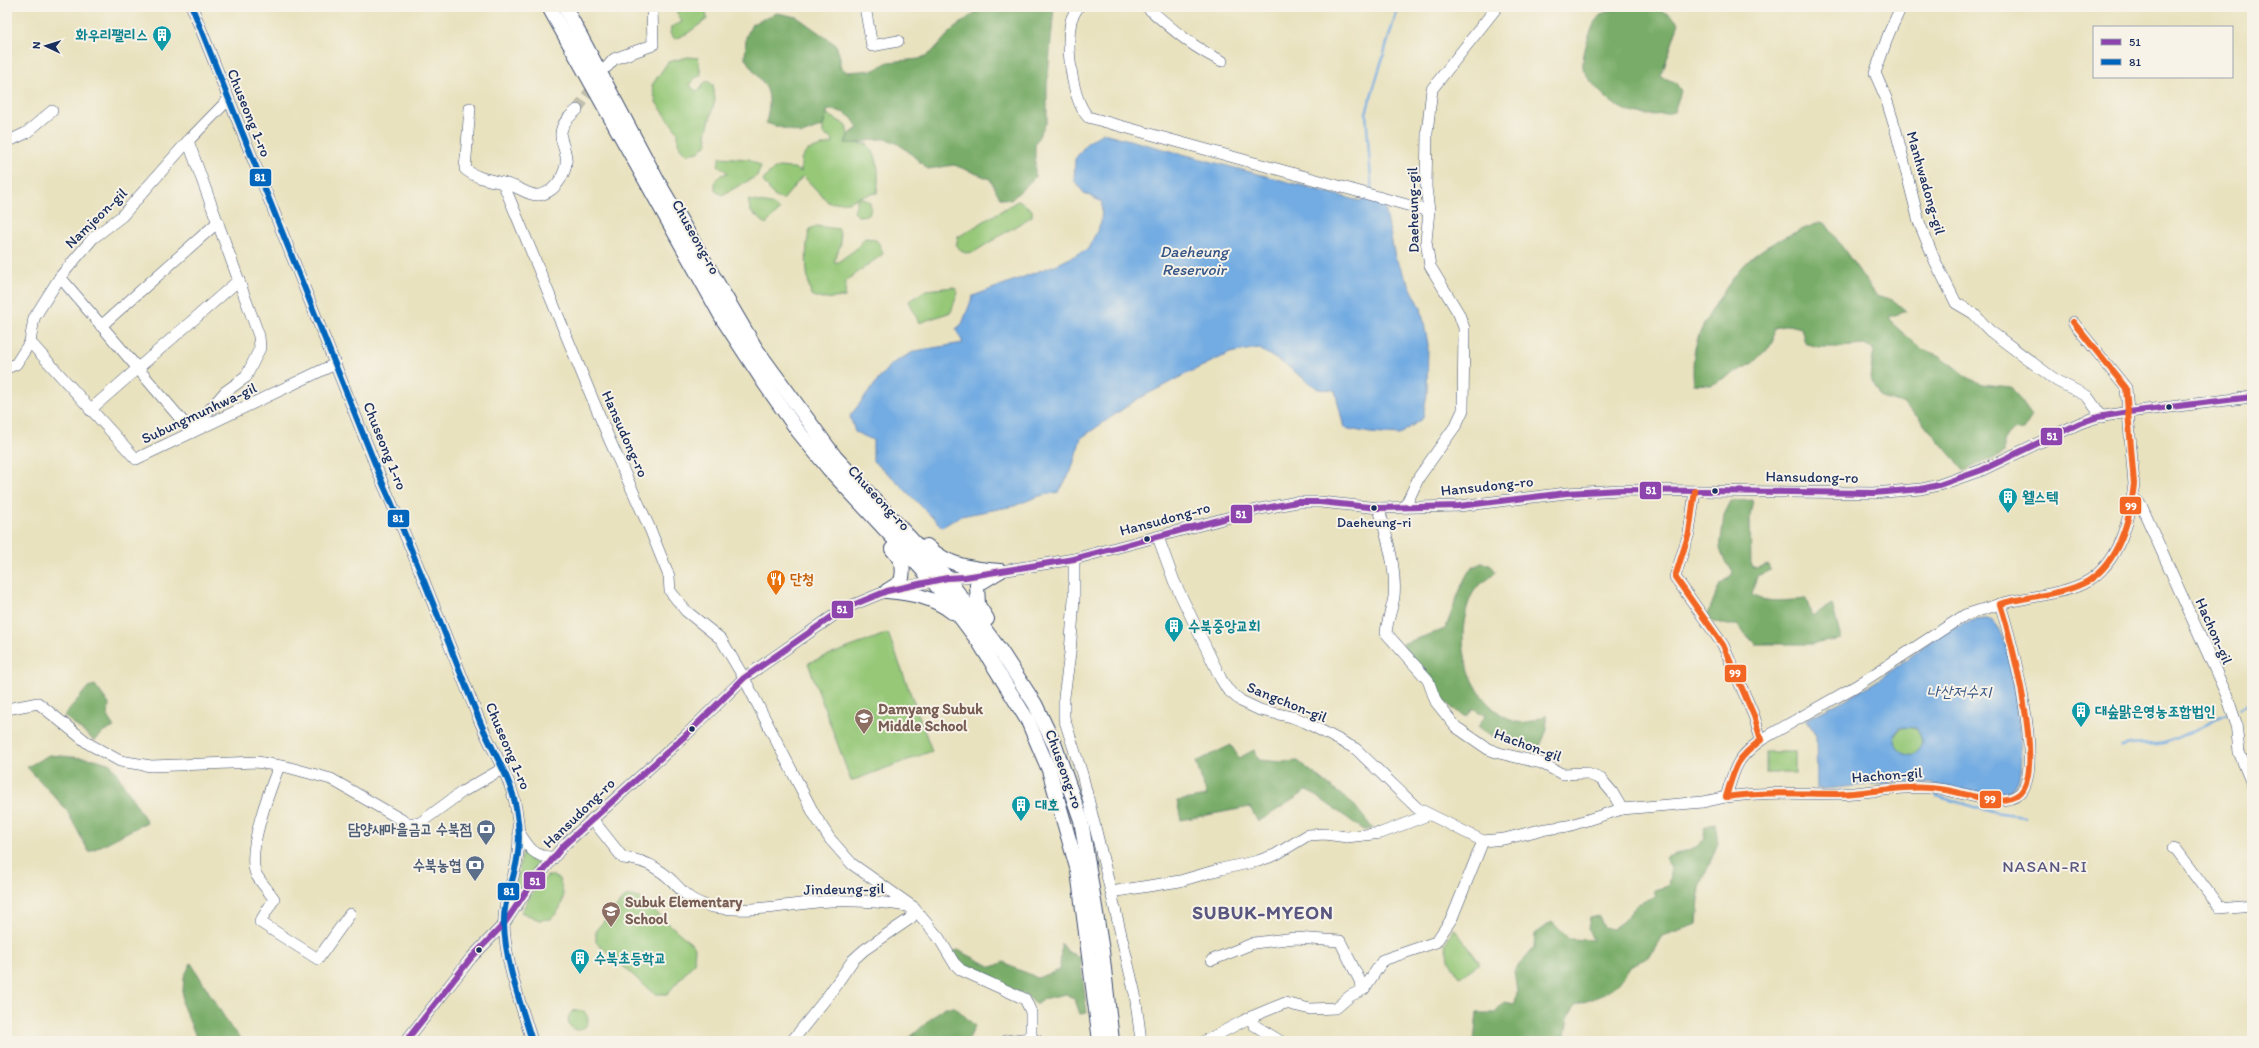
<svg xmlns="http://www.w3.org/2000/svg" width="2259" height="1048" font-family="Itim,'Poor Story',sans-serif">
	<rect width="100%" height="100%" fill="#f7f3e8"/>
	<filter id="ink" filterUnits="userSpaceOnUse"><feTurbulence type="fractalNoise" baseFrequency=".025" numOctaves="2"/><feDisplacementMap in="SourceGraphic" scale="8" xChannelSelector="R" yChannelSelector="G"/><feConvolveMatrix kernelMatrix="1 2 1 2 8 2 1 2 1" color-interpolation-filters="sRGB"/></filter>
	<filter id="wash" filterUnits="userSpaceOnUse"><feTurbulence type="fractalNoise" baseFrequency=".012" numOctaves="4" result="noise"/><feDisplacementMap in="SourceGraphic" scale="16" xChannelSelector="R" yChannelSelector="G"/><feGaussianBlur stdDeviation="0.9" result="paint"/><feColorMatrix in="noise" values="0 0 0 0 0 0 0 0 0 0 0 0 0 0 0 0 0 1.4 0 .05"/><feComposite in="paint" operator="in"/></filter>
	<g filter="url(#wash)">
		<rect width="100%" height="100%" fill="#e9e2bf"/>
		<g fill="#96c878" stroke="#587c6b">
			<polygon points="674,7 706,7 707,19 688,33 675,39 670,34 671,27 682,22"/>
			<polygon points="688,57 698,58 701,75 694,79 690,86 696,91 701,89 703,84 707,81 713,85 715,100 706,134 708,143 699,152 687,154 681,149 678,142 678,133 656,102 652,85 668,62"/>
			<path d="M 827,114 L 846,125 L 848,135 L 845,143 L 867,144 C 880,156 879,177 877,193 L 859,197 L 869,201 L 871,206 L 869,215 L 858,216 L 854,212 L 858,198 L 848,202 L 829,203 L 803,176 L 783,200 L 775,197 L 763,181 L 769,173 L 778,167 L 794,168 L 801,172 L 801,159 L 808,150 L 833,143 L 832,139 L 823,134 L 823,126 Z"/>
			<polygon points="720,157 749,159 761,166 757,176 722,195 715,191 715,181 721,175 728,173 718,165"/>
			<polygon points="748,200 771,204 780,210 766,224 751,212"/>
			<polygon points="1019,200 1032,210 1032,216 974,252 965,253 956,246 958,237"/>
			<path d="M 816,226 L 839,229 L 841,243 L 834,262 L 838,262 L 856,249 L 865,238 L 875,239 L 880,245 L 883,254 L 846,281 L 845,297 L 822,299 L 811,295 C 806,275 804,249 810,229 Z"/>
			<polygon points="954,287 958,292 951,312 919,323 909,301 926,290"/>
			<polygon points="888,633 932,751 851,781 808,663"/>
			<circle cx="1908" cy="741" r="14"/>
			<rect x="1766" y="752" width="29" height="21"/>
			<polygon points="523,851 532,861 543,865 511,903"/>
			<path d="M 547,876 L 554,876 L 559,879 C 566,896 564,907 551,919 L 539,920 L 521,912 L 531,895 Z"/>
			<polygon points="631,896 640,898 695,947 694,963 667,994 654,994 596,942 596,930 625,897"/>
			<path d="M 1454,928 L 1480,963 L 1460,977 C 1452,967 1447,957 1445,944 Z"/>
			<circle cx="578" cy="1020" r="10"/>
		</g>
		<g fill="#78ac68" stroke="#4a6e63">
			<path d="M 982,7 L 1054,7 L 1047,86 L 1047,121 L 1035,144 L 1035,177 L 1011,200 L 1000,198 L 990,179 L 954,165 L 928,169 C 915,159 898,137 879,139 C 867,140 858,145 845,143 L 848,135 L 858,128 C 852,115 843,110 828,110 L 823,126 L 802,134 L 766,123 C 775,83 763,88 745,58 L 746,37 L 752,24 L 777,13 L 797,17 L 836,45 L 840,57 L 840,67 L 847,72 L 874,70 L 888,62 L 919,59 L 931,53 L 952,30 Z"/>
			<path d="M 1656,8 L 1670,15 L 1679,23 L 1661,77 L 1675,82 L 1681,91 L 1674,112 C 1640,120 1616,112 1594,85 C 1590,80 1583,72 1583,67 C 1582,56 1587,41 1591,31 C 1594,23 1598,14 1608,11 C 1622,7 1641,9 1656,8 Z"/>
			<path d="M 1821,222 L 1826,224 L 1876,295 L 1893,300 L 1906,311 L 1889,317 L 1896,327 L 1922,349 L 1941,356 L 1968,378 L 1982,384 L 2011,387 L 2032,416 L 2023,430 L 2012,431 L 2004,439 L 2004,453 L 1964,471 L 1920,419 L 1902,403 L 1881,397 L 1870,377 L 1874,350 L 1864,345 L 1841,347 L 1818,347 L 1805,343 L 1801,328 L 1789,325 L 1774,328 L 1773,343 L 1753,363 L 1711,385 L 1694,384 C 1692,370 1693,354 1697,341 C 1702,322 1733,275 1748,261 C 1768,242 1796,232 1821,222 Z"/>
			<path d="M 1753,500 L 1750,516 L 1751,566 L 1757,568 L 1769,565 L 1771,570 L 1757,576 L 1752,595 C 1765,604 1790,600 1806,599 L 1812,616 L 1832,604 L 1841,639 L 1813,644 L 1755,644 L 1737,625 L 1728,625 L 1710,620 L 1707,616 L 1720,584 L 1731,576 L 1733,571 L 1725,562 L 1720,549 L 1724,515 L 1731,501 Z"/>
			<path d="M 1481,563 L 1490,564 L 1496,572 C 1490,579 1480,583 1475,590 C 1471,595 1467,606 1466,613 C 1456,649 1472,700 1506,717 C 1509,718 1513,722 1517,722 C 1526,724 1538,719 1546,715 L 1547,730 L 1537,753 L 1489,735 L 1478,727 L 1485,716 L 1473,708 L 1467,717 C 1436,702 1421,671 1402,644 L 1445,629 C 1451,616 1463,577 1470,570 C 1473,567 1478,565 1481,563 Z"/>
			<polygon points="95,685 109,704 108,718 114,727 104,732 95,741 64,716 88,687"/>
			<polygon points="1231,745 1239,758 1254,750 1259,760 1281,762 1298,761 1355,806 1373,829 1364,830 1308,790 1258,822 1250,807 1181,820 1177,801 1207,796 1196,762"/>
			<polygon points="49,755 95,759 111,764 147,822 89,852 66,809 27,767"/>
			<polygon points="1715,823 1718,843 1700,887 1697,924 1662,936 1649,957 1632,965 1619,983 1598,997 1575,1005 1568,1018 1564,1041 1474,1041 1477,1013 1495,1013 1505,1002 1515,1004 1517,991 1514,971 1534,947 1535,934 1552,922 1569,939 1593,940 1588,929 1590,918 1599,916 1604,927 1612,929 1623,921 1638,904 1656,896 1654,890 1668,886 1671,867 1665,858 1696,847 1705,839 1703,828"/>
			<path d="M 1061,943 L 1068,952 L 1080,957 L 1087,1013 L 1080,1014 L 1075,1000 L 1066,994 L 1042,999 L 1036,1004 L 1026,995 L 965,970 L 951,952 L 958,950 L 992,967 L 1004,962 C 1014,970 1026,971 1037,978 L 1060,970 Z"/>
			<polygon points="191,963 231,1028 244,1041 198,1041 182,1004 184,977"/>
			<polygon points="944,1007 955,1007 975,1026 968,1041 906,1041"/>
		</g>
		<g fill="#73ace2" stroke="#476ea0" fill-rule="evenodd">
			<polygon points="1103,133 1360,201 1367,198 1384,203 1395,257 1421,308 1428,344 1427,393 1423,418 1399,435 1370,433 1344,428 1335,390 1318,389 1287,366 1258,348 1230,353 1184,375 1136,400 1081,438 1071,471 1059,492 1039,496 1014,506 961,516 942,527 891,476 873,461 873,440 855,432 850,416 890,365 915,351 963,343 956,329 962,324 973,296 1058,264 1088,249 1101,223 1102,202 1084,193 1074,180 1075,159 1088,142"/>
			<path d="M 1991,619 C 2009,633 2015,682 2017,704 C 2018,723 2025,767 2017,783 C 2005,807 1959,788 1938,785 C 1900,777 1857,788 1817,789 L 1816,735 L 1806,719 C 1831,707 1855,695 1878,680 C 1911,659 1950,616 1991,619 ZM 1901,727 L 1916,728 C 1925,737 1922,749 1912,756 C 1899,753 1896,749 1894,735 Z"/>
		</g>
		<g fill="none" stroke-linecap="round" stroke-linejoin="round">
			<g stroke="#73ace2" stroke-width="2.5">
				<polyline points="1372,193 1366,113 1398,7"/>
				<polyline points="2240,708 2252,702"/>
				<path d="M 2121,747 C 2135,742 2150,746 2164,743 C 2185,737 2206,723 2226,714"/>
				<polyline points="1936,796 1993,812 2025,816"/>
			</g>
		</g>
	</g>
	<g filter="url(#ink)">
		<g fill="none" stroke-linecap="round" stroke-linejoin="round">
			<polyline stroke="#c0beac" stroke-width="11" stroke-dasharray="11 5.5" stroke-linecap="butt" points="577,110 597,81"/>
			<g stroke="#3a4a6d" stroke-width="12">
				<g id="minor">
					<path d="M 192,7 L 383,484 C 419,563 448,644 481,724 C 493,752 511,778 516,808 C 520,829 520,852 514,873 C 510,890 503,906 504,924 C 505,963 521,1004 532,1041"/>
					<polyline points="865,7 872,46 898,41"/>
					<path d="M 1078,7 C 1076,11 1072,16 1071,21 C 1066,45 1071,98 1088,117 L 1429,211"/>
					<path d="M 1147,7 C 1170,27 1194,49 1222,61"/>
					<polyline points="1901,7 1889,33 1875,73 1886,98 1896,131 1919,222 1935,261 1956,303 1973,313 1990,331 2057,381 2087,396 2102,417"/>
					<polyline points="607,67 614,59 653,45 652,7"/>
					<path d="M 470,108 L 465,169 C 479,181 497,180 513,186 C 522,189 530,196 539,195 C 557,192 570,169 565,152 C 563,143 559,138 562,128 C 565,120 571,115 577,110"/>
					<polyline points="7,142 26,133 52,111"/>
					<path d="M 503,183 L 610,441 L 650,529 L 669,576 L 670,591 L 686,611 L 721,639 L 744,678 L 814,814 L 830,839 L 852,864 L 913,907 C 886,902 859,900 831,901 C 792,903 752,914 713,907 C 681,901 681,883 657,869 C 647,862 635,859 623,858 L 592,819"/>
					<polyline points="60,277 191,431 225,392 246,377 260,348 259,336 188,141"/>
					<polyline points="101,326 218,222"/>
					<polyline points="30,342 136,459 335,364"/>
					<polyline points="7,368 16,364 30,342 34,318 60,277 93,238 122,216 188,141 228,100"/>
					<polyline points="90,410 239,280"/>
					<path d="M 1695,491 L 1689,533 L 1675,577 L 1723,645 L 1754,716 L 1761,740 C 1735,760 1735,767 1726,797 C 1765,791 1799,794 1838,794 C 1874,793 1909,783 1946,790 C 1965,793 2002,808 2019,794 C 2047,772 2010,635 2000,604 C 2027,596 2064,595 2088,581 C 2119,562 2131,517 2134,484 L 2126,388 L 2073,322"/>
					<polyline points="2133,497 2141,505 2227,696 2236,723 2239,752 2252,784"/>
					<polyline points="1405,507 1419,477 1456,425 1463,410 1464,328 1459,314 1430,266 1426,241 1429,211 1426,187 1427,133 1432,89 1497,7"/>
					<path d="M 1379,508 C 1386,536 1397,567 1394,597 C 1392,609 1387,621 1386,633 L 1428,680 L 1436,702 L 1456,727 L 1488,749 L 1499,753 L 1541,763 L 1562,774 L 1585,773 L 1601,779 L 1612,792 L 1622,809 L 1703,802 L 1726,797"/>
					<polyline points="1158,537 1174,581 1221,679 1227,689 1241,701 1260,710 1292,717 1305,722 1356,749 1417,808 1483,841 1452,918 1436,942 1383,960 1364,989 1350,996 1336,1008 1310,1009 1285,1003 1251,1017 1254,1025 1280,1041"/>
					<polyline points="1074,559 1074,599 1070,653 1064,697 1064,718 1082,774 1111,892 1135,994 1141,1041"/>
					<polyline points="7,709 38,703 89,744 120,761 151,766 257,762 287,767 331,779 407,823 420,823 462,792 502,769"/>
					<polyline points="1761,740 1856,686 1965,615 2000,604"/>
					<path d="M 279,766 C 270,789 246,850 256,874 C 260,882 269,891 274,899 L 260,922 L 318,959 L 350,914"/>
					<path d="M 519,832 C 528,847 535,858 553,857"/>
					<polyline points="1483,841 1504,839 1540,830 1568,826 1622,809"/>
					<polyline points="2173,848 2176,849 2220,908 2252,905"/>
					<polyline points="1111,892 1180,881 1221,869 1258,861 1275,855 1308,835 1325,834 1347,837 1381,833 1428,815"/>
					<polyline points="913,907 939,938 954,963 961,970 1025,999 1031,1012 1031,1038 1038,1041"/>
					<polyline points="1212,960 1254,943 1295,938 1340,941 1364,989"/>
					<polyline points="406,1041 471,958 504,924 525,893 564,845 685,736 744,678 843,609 887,591 947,578 965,577 1074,559 1260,509 1297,502 1320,502 1379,508 1459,506 1566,493 1621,490 1873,493 1921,489 1939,485 1982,470 2080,423 2098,417 2129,412 2252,397"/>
					<polyline points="792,1041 828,996 853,960 864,950 911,918 913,907"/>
					<polyline points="1005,1041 1031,1038"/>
					<polyline points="1205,1041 1251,1017"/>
				</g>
			</g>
			<g stroke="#3a4a6d" stroke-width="16">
				<g id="major">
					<polyline points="549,7 724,321 765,384 798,431 829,469 933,581 979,642 1028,721 1049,770 1078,871 1100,1041"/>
					<polyline points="565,7 658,182 756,349 835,457 947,578 1002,653 1035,704 1055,746 1081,820 1102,951 1112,1041"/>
					<path d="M 927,546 C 948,566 972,569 1000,571"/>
					<path d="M 887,591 L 901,582 C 905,567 902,560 892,549"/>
					<path d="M 887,591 C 911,593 933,597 952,612"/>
					<polyline points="987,619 978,605 977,585 1000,571"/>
				</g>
			</g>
			<use href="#minor" stroke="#fff" stroke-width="11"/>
			<use href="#major" stroke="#fff" stroke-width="14"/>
			<g stroke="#f7f3e8" stroke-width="9">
				<polyline id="bus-1" points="406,1041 471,958 504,924 525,893 564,845 685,736 744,678 843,609 887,591 947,578 965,577 1074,559 1260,509 1297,502 1320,502 1379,508 1459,506 1566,493 1621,490 1873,493 1921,489 1939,485 1982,470 2080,423 2098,417 2129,412 2252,397"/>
			</g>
			<g stroke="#f7f3e8" stroke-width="9">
				<path id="bus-2" d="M 192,7 L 383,484 C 419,563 448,644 481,724 C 493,752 511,778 516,808 C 520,829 520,852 514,873 C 510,890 503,906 504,924 C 505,963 521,1004 532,1041"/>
			</g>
			<g stroke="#f7f3e8" stroke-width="9">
				<path id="bus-3" d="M 1695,491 L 1689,533 L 1675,577 L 1723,645 L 1754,716 L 1761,740 C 1735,760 1735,767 1726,797 C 1765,791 1799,794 1838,794 C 1874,793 1909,783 1946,790 C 1965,793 2002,808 2019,794 C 2047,772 2010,635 2000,604 C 2027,596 2064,595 2088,581 C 2119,562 2131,517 2134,484 L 2126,388 L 2073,322"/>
			</g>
			<use href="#bus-1" stroke="#8e44ad" stroke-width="6"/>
			<use href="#bus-2" stroke="#0065bd" stroke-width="6"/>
			<use href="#bus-3" stroke="#f26522" stroke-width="6"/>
		</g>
	</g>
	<defs>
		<g id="building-pin" transform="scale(1)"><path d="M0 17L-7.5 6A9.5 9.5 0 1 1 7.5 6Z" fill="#0f9aa8" stroke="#f7f3e8"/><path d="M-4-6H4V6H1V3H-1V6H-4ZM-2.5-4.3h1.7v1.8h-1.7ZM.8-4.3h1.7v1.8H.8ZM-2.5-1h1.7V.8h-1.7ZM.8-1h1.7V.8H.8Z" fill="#fff"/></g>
		<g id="restaurant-pin" transform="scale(1)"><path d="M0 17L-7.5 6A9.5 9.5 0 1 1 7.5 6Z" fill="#e8710a" stroke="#f7f3e8"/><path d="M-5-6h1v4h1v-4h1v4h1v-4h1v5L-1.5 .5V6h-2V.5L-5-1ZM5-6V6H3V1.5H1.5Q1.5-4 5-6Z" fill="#fff"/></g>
		<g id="school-pin" transform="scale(1)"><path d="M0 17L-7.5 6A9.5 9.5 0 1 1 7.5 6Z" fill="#8d6e63" stroke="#f7f3e8"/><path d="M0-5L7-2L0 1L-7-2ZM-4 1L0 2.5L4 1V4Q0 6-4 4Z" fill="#fff"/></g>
		<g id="bank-pin" transform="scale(1)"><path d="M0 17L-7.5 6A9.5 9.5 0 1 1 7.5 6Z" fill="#5c6f8a" stroke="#f7f3e8"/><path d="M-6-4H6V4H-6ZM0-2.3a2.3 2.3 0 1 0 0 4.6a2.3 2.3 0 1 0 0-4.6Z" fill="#fff"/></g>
	</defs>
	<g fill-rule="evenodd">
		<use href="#building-pin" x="162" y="35"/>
		<use href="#building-pin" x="2008" y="497"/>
		<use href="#restaurant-pin" x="776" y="579"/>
		<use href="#building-pin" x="1174" y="626"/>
		<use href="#building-pin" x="2081" y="711"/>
		<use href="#school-pin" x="864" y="718"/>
		<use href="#building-pin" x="1021" y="805"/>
		<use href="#bank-pin" x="486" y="829"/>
		<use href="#bank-pin" x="475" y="865"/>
		<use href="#school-pin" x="611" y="911"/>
		<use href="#building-pin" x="580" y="958"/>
	</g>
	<g fill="#1b2f5e" stroke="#f7f3e8" stroke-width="1.5">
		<circle cx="2169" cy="407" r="3.5"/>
		<circle cx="1715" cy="491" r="3.5"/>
		<circle cx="1374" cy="508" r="3.5"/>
		<circle cx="1147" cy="539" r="3.5"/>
		<circle cx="692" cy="729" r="3.5"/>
		<circle cx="479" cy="950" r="3.5"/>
	</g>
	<g text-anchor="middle" stroke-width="4" stroke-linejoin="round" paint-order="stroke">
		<g font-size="14" fill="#1b2f5e" stroke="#f7f3e8">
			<text x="1374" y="527">Daeheung-ri</text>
		</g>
		<g font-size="15" font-weight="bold" fill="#0d838f" stroke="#f7f3e8" text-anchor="start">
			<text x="148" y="40" text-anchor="end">화우리팰리스</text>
			<text x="2022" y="502">웰스텍</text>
			<text x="1188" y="631">수북중앙교회</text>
			<text x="2095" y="716">대숲맑은영농조합법인</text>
			<text x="1035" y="810">대호</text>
			<text x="594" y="963">수북초등학교</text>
		</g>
		<g font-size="15" fill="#1b2f5e" stroke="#f7f3e8">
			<text transform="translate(249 113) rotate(68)" y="5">Chuseong 1-ro</text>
			<text transform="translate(1926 183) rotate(74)" y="5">Manhwadong-gil</text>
			<text transform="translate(1413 210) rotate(-91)" y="5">Daeheung-gil</text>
			<text transform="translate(96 218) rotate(-44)" y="5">Namjeon-gil</text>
			<text transform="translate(696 237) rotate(61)" y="5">Chuseong-ro</text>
			<text transform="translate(199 413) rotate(-25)" y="5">Subungmunhwa-gil</text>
			<text transform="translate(625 434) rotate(66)" y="5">Hansudong-ro</text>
			<text transform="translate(385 446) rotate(68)" y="5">Chuseong 1-ro</text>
			<text transform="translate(1812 477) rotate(1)" y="5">Hansudong-ro</text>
			<text transform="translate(1487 486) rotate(-6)" y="5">Hansudong-ro</text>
			<text transform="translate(879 498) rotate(47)" y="5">Chuseong-ro</text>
			<text transform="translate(1165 519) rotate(-15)" y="5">Hansudong-ro</text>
			<text transform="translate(2214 631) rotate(66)" y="5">Hachon-gil</text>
			<text transform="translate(1287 702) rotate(22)" y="5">Sangchon-gil</text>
			<text transform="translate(1528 745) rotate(20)" y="5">Hachon-gil</text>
			<text transform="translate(508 746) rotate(67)" y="5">Chuseong 1-ro</text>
			<text transform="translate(1064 769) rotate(70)" y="5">Chuseong-ro</text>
			<text transform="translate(1887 775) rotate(-4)" y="5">Hachon-gil</text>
			<text transform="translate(579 813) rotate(-44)" y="5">Hansudong-ro</text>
			<text transform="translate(844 889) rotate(-1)" y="5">Jindeung-gil</text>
		</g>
		<g font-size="15" font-weight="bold" fill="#c56008" stroke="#f7f3e8" text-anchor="start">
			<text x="790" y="584">단청</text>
		</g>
		<g font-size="15" font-weight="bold" fill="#785e54" stroke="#f7f3e8" text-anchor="start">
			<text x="878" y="714">Damyang Subuk<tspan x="878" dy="17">Middle School</tspan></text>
			<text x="625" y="907">Subuk Elementary<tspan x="625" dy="17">School</tspan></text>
		</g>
		<g font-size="15" font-weight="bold" fill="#4e5e75" stroke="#f7f3e8" text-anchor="end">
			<text x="472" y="834">담양새마을금고 수북점</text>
			<text x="461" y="870">수북농협</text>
		</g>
		<g font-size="16" font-style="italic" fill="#355486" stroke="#f7f3e8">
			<text x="1194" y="257">Daeheung<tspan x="1194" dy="18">Reservoir</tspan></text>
			<text x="1959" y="697">나산저수지</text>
		</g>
		<g font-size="17" letter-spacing="1" fill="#595780" stroke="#f7f3e8">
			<text x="2045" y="872">NASAN-RI</text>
		</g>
		<g font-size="19" font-weight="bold" letter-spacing="1" fill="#595780" stroke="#f7f3e8">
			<text x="1263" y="919">SUBUK-MYEON</text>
		</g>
	</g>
	<g stroke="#f7f3e8" stroke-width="1.5">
		<rect x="249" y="168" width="23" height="19" rx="4" fill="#0065bd"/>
		<rect x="2040" y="427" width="23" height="19" rx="4" fill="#8e44ad"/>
		<rect x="1639" y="481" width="23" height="19" rx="4" fill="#8e44ad"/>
		<rect x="2119" y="496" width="23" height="19" rx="4" fill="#f26522"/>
		<rect x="1230" y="504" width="23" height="20" rx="4" fill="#8e44ad"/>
		<rect x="387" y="509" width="23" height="19" rx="4" fill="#0065bd"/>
		<rect x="831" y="600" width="23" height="19" rx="4" fill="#8e44ad"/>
		<rect x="1724" y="664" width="23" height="19" rx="4" fill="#f26522"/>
		<rect x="1979" y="790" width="23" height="19" rx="4" fill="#f26522"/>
		<rect x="523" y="871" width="23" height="19" rx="4" fill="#8e44ad"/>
		<rect x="497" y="882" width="23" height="19" rx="4" fill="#0065bd"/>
	</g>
	<g font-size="11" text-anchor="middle" font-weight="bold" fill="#fff">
		<text x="260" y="181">81</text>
		<text x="2052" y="440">51</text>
		<text x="1651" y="494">51</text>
		<text x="2131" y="510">99</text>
		<text x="1241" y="518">51</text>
		<text x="398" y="522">81</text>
		<text x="842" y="613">51</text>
		<text x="1735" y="677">99</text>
		<text x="1990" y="803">99</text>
		<text x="535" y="885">51</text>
		<text x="509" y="895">81</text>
	</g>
	<rect width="2259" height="1048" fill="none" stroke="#f7f3e8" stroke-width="24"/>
	<rect x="2093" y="26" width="140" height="52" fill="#f7f3e8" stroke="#9fa5b1"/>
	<rect x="2101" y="39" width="20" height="6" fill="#8e44ad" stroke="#9fa5b1"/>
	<text x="2129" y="46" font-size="12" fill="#1b2f5e">51</text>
	<rect x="2101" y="59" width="20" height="6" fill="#0065bd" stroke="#9fa5b1"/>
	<text x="2129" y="66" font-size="12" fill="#1b2f5e">81</text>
	<g transform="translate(46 46) rotate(274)" stroke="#f7f3e8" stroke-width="3" paint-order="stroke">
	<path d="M0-3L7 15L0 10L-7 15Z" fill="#1b2f5e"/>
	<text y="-6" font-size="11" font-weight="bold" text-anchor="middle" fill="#1b2f5e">N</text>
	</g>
</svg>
